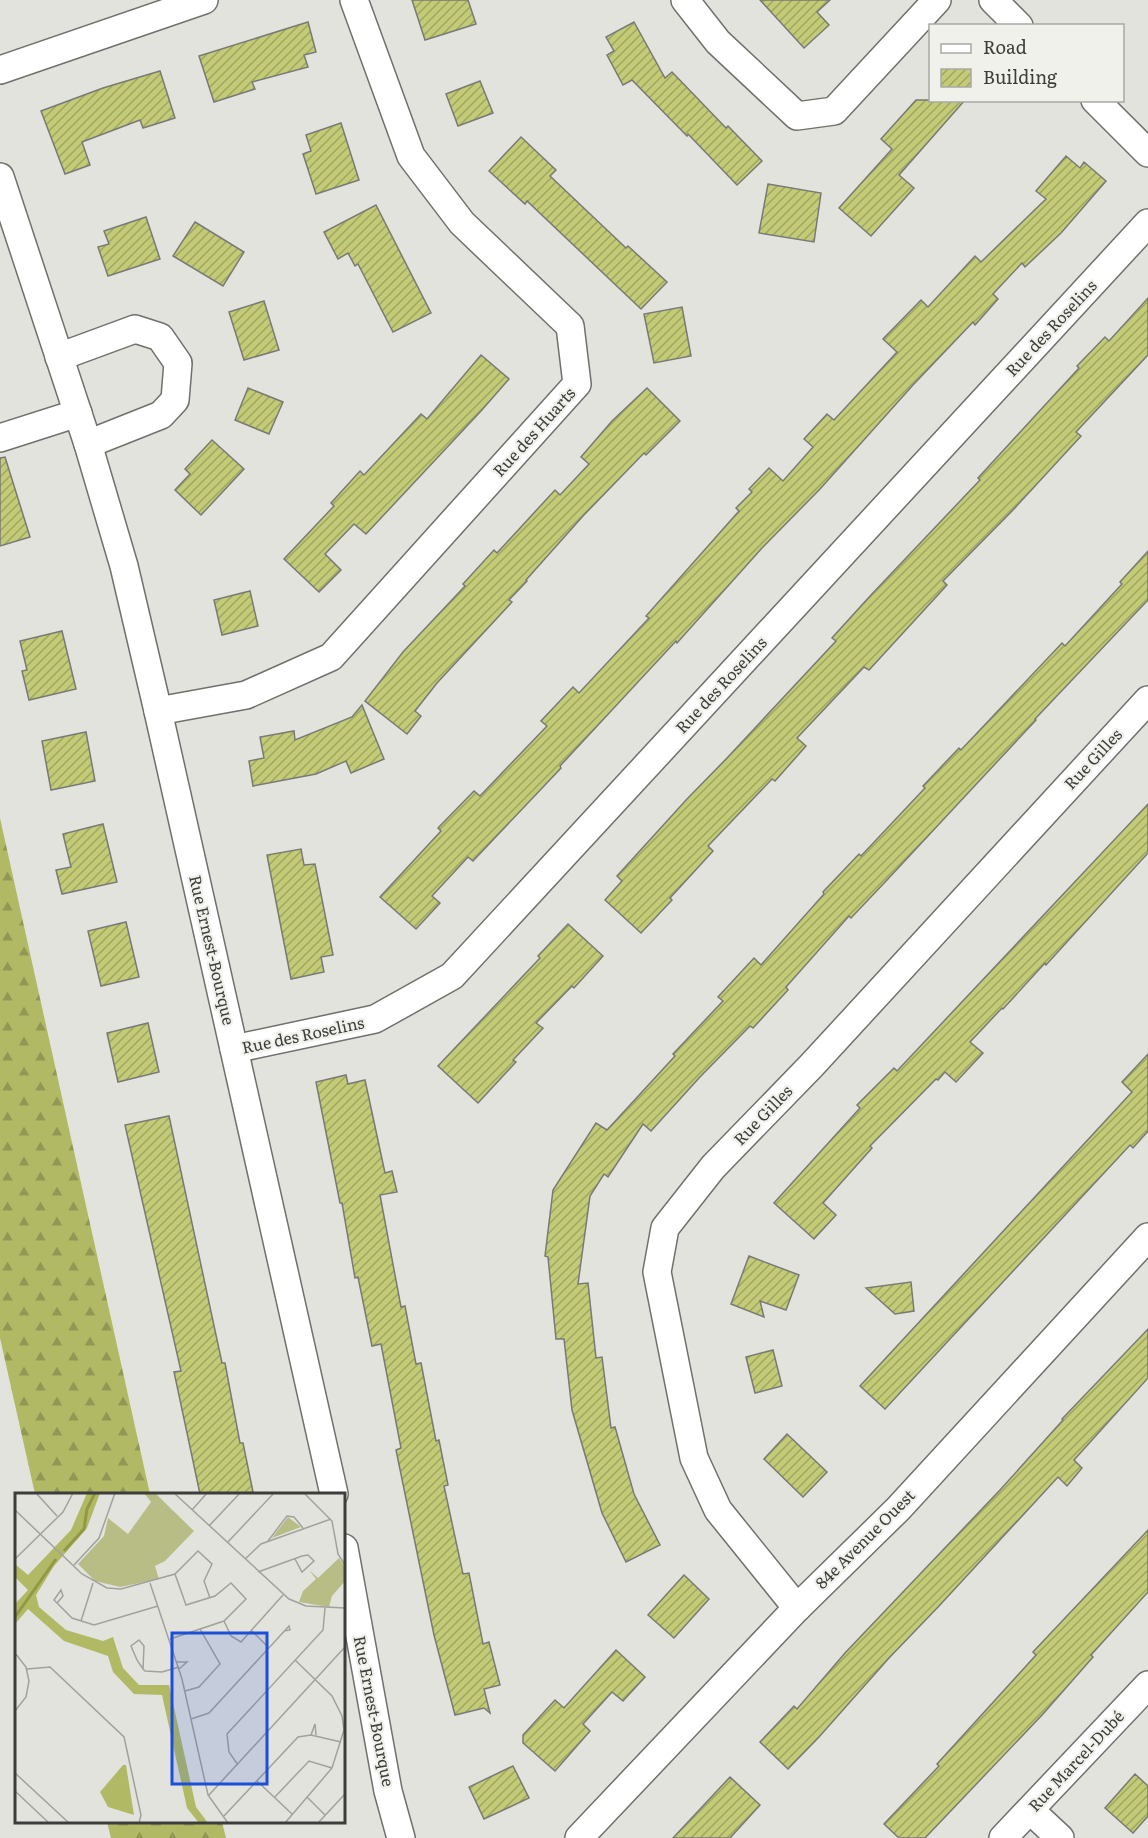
<svg xmlns="http://www.w3.org/2000/svg" width="1148" height="1838" font-family="Literata,serif">
	<defs>
		<pattern id="forest-firs" width="22" height="20" patternUnits="userSpaceOnUse" patternTransform="scale(1.5)"><rect width="22" height="20" fill="#b2b965"/><path d="M5 1l3.5 6h-7zM16 11l3.5 6h-7z" fill="#929854"/></pattern>
		<pattern id="building-hatch" width="6" height="6" patternUnits="userSpaceOnUse" patternTransform="scale(1.5)"><rect width="6" height="6" fill="#c3cb76"/><path d="M-1 1l2-2M0 6l6-6M5 7l2-2" fill="none" stroke="#a0a662"/></pattern>
	</defs>
	<rect width="100%" height="100%" fill="#e3e3de"/>
	<g fill="url(#forest-firs)">
		<polygon points="0,818 150,1494 35,1494 0,1338"/>
		<polygon points="107,1822 222,1822 226,1838 111,1838"/>
	</g>
	<g fill="url(#building-hatch)" stroke="#797a75" stroke-width="1.5">
		<polygon points="412,0 468,0 476,24 425,40"/>
		<polygon points="760,0 830,0 817,12 829,25 804,48"/>
		<polygon points="308,22 316,52 304,55 308,67 252,82 255,89 214,102 199,56"/>
		<polygon points="634,22 665,78 672,72 726,128 728,126 762,161 737,185 688,134 687,136 632,80 623,85 607,55 614,51 606,37"/>
		<polygon points="160,71 175,118 143,128 140,120 82,142 90,165 65,174 41,111 103,88"/>
		<polygon points="480,81 493,113 458,126 446,94"/>
		<polygon points="916,100 965,100 899,175 914,188 871,236 839,208 892,149 881,139"/>
		<polygon points="341,123 359,180 316,194 303,154 311,151 306,135"/>
		<polygon points="521,137 556,170 550,176 626,248 628,246 667,282 641,309 527,201 525,204 489,171"/>
		<polygon points="1066,156 1080,168 1084,162 1106,181 1061,233 1025,267 1022,263 993,294 998,299 975,325 973,322 913,385 820,489 762,548 677,643 676,641 560,766 561,768 473,861 468,857 432,896 440,903 416,929 380,897 441,831 438,828 474,791 480,796 547,726 541,721 573,687 579,693 649,618 646,616 739,511 736,508 752,492 749,489 769,468 783,481 813,447 804,439 827,414 834,420 897,352 883,339 921,300 928,307 975,256 981,262 1046,199 1036,191"/>
		<polygon points="768,184 821,193 814,242 759,233"/>
		<polygon points="376,205 431,313 393,332 358,264 355,266 348,253 338,259 324,232"/>
		<polygon points="146,217 160,259 108,276 98,247 109,244 104,231"/>
		<polygon points="195,222 244,252 223,286 173,256"/>
		<polygon points="1148,298 1148,355 1076,432 1081,436 1013,510 943,581 947,585 869,670 864,667 797,738 806,746 775,781 772,779 708,846 713,851 670,898 672,900 641,933 605,900 622,881 617,876 687,799 727,758 836,641 832,638 871,595 980,480 978,478 1079,368 1077,366 1105,337 1109,341"/>
		<polygon points="264,301 279,350 244,360 229,312"/>
		<polygon points="682,307 691,356 654,363 644,314"/>
		<polygon points="481,355 509,379 481,411 366,534 354,524 325,554 341,570 319,592 284,559 334,506 331,503 360,471 364,475 421,414 427,419"/>
		<polygon points="248,388 283,402 269,434 235,420"/>
		<polygon points="647,388 680,421 646,455 644,453 583,516 526,580 527,581 509,600 512,602 437,683 415,711 421,716 407,734 365,701 403,652 465,586 463,584 494,550 497,553 555,490 560,495 589,464 581,457 612,421"/>
		<polygon points="212,440 244,469 201,515 175,490 190,474 185,469"/>
		<polygon points="5,457 30,537 0,546 0,458"/>
		<polygon points="1148,551 1148,600 1035,719 1036,720 887,880 851,918 849,916 786,987 788,990 753,1028 750,1026 699,1078 651,1131 643,1124 608,1177 604,1174 590,1196 578,1284 588,1283 596,1358 602,1357 611,1428 615,1427 634,1494 660,1545 626,1562 602,1513 572,1410 564,1339 556,1339 548,1257 545,1256 553,1190 596,1123 607,1130 675,1056 673,1054 723,1001 718,997 754,958 761,965 824,894 823,892 859,854 861,856 925,788 923,786 959,748 961,750 1062,643 1065,646 1122,584 1120,582"/>
		<polygon points="250,591 258,626 222,635 214,600"/>
		<polygon points="62,631 76,689 29,700 22,671 27,670 20,641"/>
		<polygon points="362,705 384,759 351,773 346,761 316,774 253,786 249,761 264,758 260,737 294,731 295,740 352,717"/>
		<polygon points="86,732 95,781 51,790 42,741"/>
		<polygon points="1148,804 1148,853 1046,965 1045,963 1003,1009 1002,1008 970,1042 983,1053 956,1082 945,1072 938,1080 936,1079 870,1146 872,1148 823,1203 836,1215 814,1239 774,1203 860,1108 857,1105 894,1068 897,1071"/>
		<polygon points="103,824 117,882 62,894 56,870 71,867 63,834"/>
		<polygon points="301,849 304,865 315,864 333,955 321,957 324,972 291,979 267,855"/>
		<polygon points="126,922 139,977 101,986 88,931"/>
		<polygon points="568,924 603,956 574,988 572,986 536,1023 543,1028 513,1060 516,1062 478,1103 438,1066 540,958 538,956"/>
		<polygon points="148,1023 159,1072 118,1082 107,1033"/>
		<polygon points="1148,1054 1148,1131 1133,1148 1130,1145 885,1409 860,1386 1132,1092 1122,1082"/>
		<polygon points="346,1075 348,1084 365,1080 385,1173 392,1171 397,1192 380,1195 401,1307 405,1306 416,1364 421,1363 436,1441 439,1440 448,1485 444,1486 463,1574 469,1573 483,1644 489,1642 500,1685 484,1689 490,1713 484,1708 455,1715 434,1635 396,1450 401,1448 381,1344 372,1346 358,1277 355,1278 342,1203 340,1203 316,1082"/>
		<polygon points="169,1116 222,1363 225,1363 240,1443 243,1443 253,1492 240,1494 200,1494 174,1372 181,1371 125,1125"/>
		<polygon points="749,1256 799,1275 786,1310 760,1301 764,1317 731,1304"/>
		<polygon points="911,1282 914,1311 895,1314 866,1288"/>
		<polygon points="1148,1329 1148,1378 1074,1460 1082,1468 1067,1486 1058,1477 939,1606 889,1658 819,1737 788,1769 760,1742 794,1706 797,1709 845,1653 1000,1490 1063,1420 1062,1419"/>
		<polygon points="773,1350 782,1386 755,1393 746,1357"/>
		<polygon points="787,1434 827,1472 803,1497 764,1459"/>
		<polygon points="1148,1530 1148,1592 1091,1655 1093,1657 1043,1714 925,1838 899,1838 884,1824 939,1766 937,1764 1036,1655 1033,1652"/>
		<polygon points="684,1575 709,1599 674,1638 648,1615"/>
		<polygon points="616,1650 645,1677 623,1701 612,1692 583,1724 590,1731 555,1771 523,1743 523,1735 555,1700 564,1708"/>
		<polygon points="513,1766 529,1798 484,1819 469,1787"/>
		<polygon points="1135,1774 1148,1786 1148,1816 1133,1833 1105,1808"/>
		<polygon points="730,1777 760,1805 730,1838 673,1838"/>
	</g>
	<g fill="none" stroke-linecap="round" stroke-linejoin="round">
		<g stroke="#70706c" stroke-width="30">
			<g id="minor">
				<polyline points="685,0 718,42 797,116 834,111 937,0"/>
				<polyline points="993,0 1019,26"/>
				<polyline points="0,70 204,0"/>
				<polyline points="1095,100 1148,153"/>
				<polyline points="0,177 88,444 124,566 158,711 334,1494"/>
				<polyline points="59,357 135,329 160,337 178,363 175,400 161,415 88,444"/>
				<polyline points="0,438 78,413"/>
				<polyline points="158,711 246,695 331,657 577,384 570,326 462,223 411,156 354,0"/>
				<polyline points="234,1049 375,1019 452,976 1148,223"/>
				<polyline points="344,1548 388,1791 401,1838"/>
				<polyline points="797,1608 718,1510 694,1458 657,1272 665,1228 713,1167 812,1065 1148,700"/>
				<polyline points="1030,1810 1060,1838"/>
				<polyline points="579,1838 797,1608 898,1509 1148,1237"/>
				<polyline points="1003,1838 1148,1685"/>
			</g>
		</g>
		<use href="#minor" stroke="#fff" stroke-width="27"/>
	</g>
	<g text-anchor="middle" stroke-width="4.5" stroke-linejoin="round" paint-order="stroke">
		<g font-size="16" fill="#3d3d3b" stroke="#f0f1eb">
			<text transform="translate(1051 328) rotate(-47)" y="6">Rue des Roselins</text>
			<text transform="translate(534 432) rotate(-48)" y="6">Rue des Huarts</text>
			<text transform="translate(721 685) rotate(-47)" y="6">Rue des Roselins</text>
			<text transform="translate(1093 759) rotate(-47)" y="6">Rue Gilles</text>
			<text transform="translate(212 950) rotate(77)" y="6">Rue Ernest-Bourque</text>
			<text transform="translate(303 1035) rotate(-12)" y="6">Rue des Roselins</text>
			<text transform="translate(763 1115) rotate(-46)" y="6">Rue Gilles</text>
			<text transform="translate(865 1539) rotate(-45)" y="6">84e Avenue Ouest</text>
			<text transform="translate(374 1711) rotate(79)" y="6">Rue Ernest-Bourque</text>
			<text transform="translate(1076 1761) rotate(-47)" y="6">Rue Marcel-Dubé</text>
		</g>
	</g>
	<g transform="translate(15 1493)">
		<rect width="330" height="330" fill="#e3e3de"/>
		<path d="M 273,24 L 286,34 L 257,45 Z" fill="#b8bd86"/>
		<path d="M 72,0 L 85,0 L 72,35 L 39,73 L 21,102 L 24,114 L 51,137 L 88,148 L 98,144 L 108,175 L 124,192 L 154,192 L 181,314 L 193,330 L 184,330 L 172,315 L 147,202 L 119,201 L 98,179 L 93,163 L 49,148 L 13,116 L 0,131 L 0,111 L 13,97 L 0,84 L 0,71 L 13,82 L 56,37 ZM 108,272 L 111,272 L 119,322 L 93,314 L 85,299 Z" fill="#b2b965"/>
		<path d="M 129,0 L 140,0 L 179,38 L 150,68 L 140,73 L 144,86 L 105,94 L 80,88 L 63,71 L 89,43 L 93,25 L 113,41 L 136,9 ZM 324,65 L 330,74 L 330,88 L 317,103 L 314,114 L 284,109 L 288,98 L 301,86 L 294,77 L 303,85 Z" fill="#b8bd86"/>
		<path fill="none" stroke="#929844" stroke-width="3" d="M 49,58 L 69,36 L 72,16 L 80,0M 0,124 L 41,66"/>
		<path fill="none" stroke="#a1a19d" stroke-width="1.5" d="M 21,0 L 42,23M 159,0 L 274,106 L 291,113 L 330,115M 289,0 L 317,28 L 323,61 L 330,72M 0,17 L 67,81 L 92,95 L 106,96 L 160,81 L 183,58 L 197,71 L 189,88 L 195,105M 177,17 L 192,0M 194,33 L 225,0M 253,48 L 272,23 L 279,24 L 288,35M 212,50 L 259,0M 0,66 L 48,19 L 58,0M 230,66 L 246,51 L 316,26M 59,72 L 84,45 L 100,0M 243,79 L 287,63 L 293,62 L 299,68 L 287,79 L 280,66M 135,90 L 167,186 L 193,302 L 213,330M 42,110 L 48,103 L 46,97 L 39,107 L 57,125 L 79,132 L 143,113M 66,128 L 78,90M 209,128 L 216,143 L 226,149 L 268,102M 236,137 L 254,155M 155,146 L 209,128 L 231,106 L 216,90 L 200,103 L 171,112 L 160,81M 0,160 L 11,174 L 14,188 L 11,204 L 0,218M 162,169 L 172,169 L 164,176M 12,176 L 35,174 L 109,244 L 126,322 L 124,330M 128,176 L 129,153 L 124,147 L 116,153 L 122,167 L 128,176 L 130,178 L 147,179 L 164,174M 170,198 L 184,194 L 205,171 L 185,136M 176,226 L 194,220 L 274,133 L 275,137 L 269,138M 296,242 L 300,231 L 301,242M 223,272 L 214,259 L 212,241 L 308,137 L 310,115M 0,280 L 54,330M 242,288 L 277,321M 0,298 L 34,330M 194,302 L 330,154M 292,304 L 310,322M 259,305 L 294,268 L 317,275M 208,324 L 283,244 L 296,242 L 326,249M 270,330 L 317,275 L 329,237 L 327,223 L 317,203 L 280,167M 303,330 L 330,301"/>
		<path fill="#1d4ed8" fill-opacity="0.15" stroke="#1d4ed8" stroke-width="3" d="M 157,140 L 252,140 L 252,291 L 157,291 Z"/>
		<rect width="330" height="330" fill="none" stroke="#3d3d3b" stroke-width="3"/>
	</g>
	<rect x="929" y="24" width="195" height="78" fill="#f0f1eb" stroke="#a8a9a5" stroke-width="1.5"/>
	<rect x="941" y="44" width="30" height="9" fill="#ffffff" stroke="#a8a9a5" stroke-width="1.5"/>
	<text x="983" y="54" font-size="18" fill="#3d3d3b">Road</text>
	<rect x="941" y="69" width="30" height="18" fill="url(#building-hatch)" stroke="#a8a9a5" stroke-width="1.5"/>
	<text x="983" y="84" font-size="18" fill="#3d3d3b">Building</text>
</svg>
